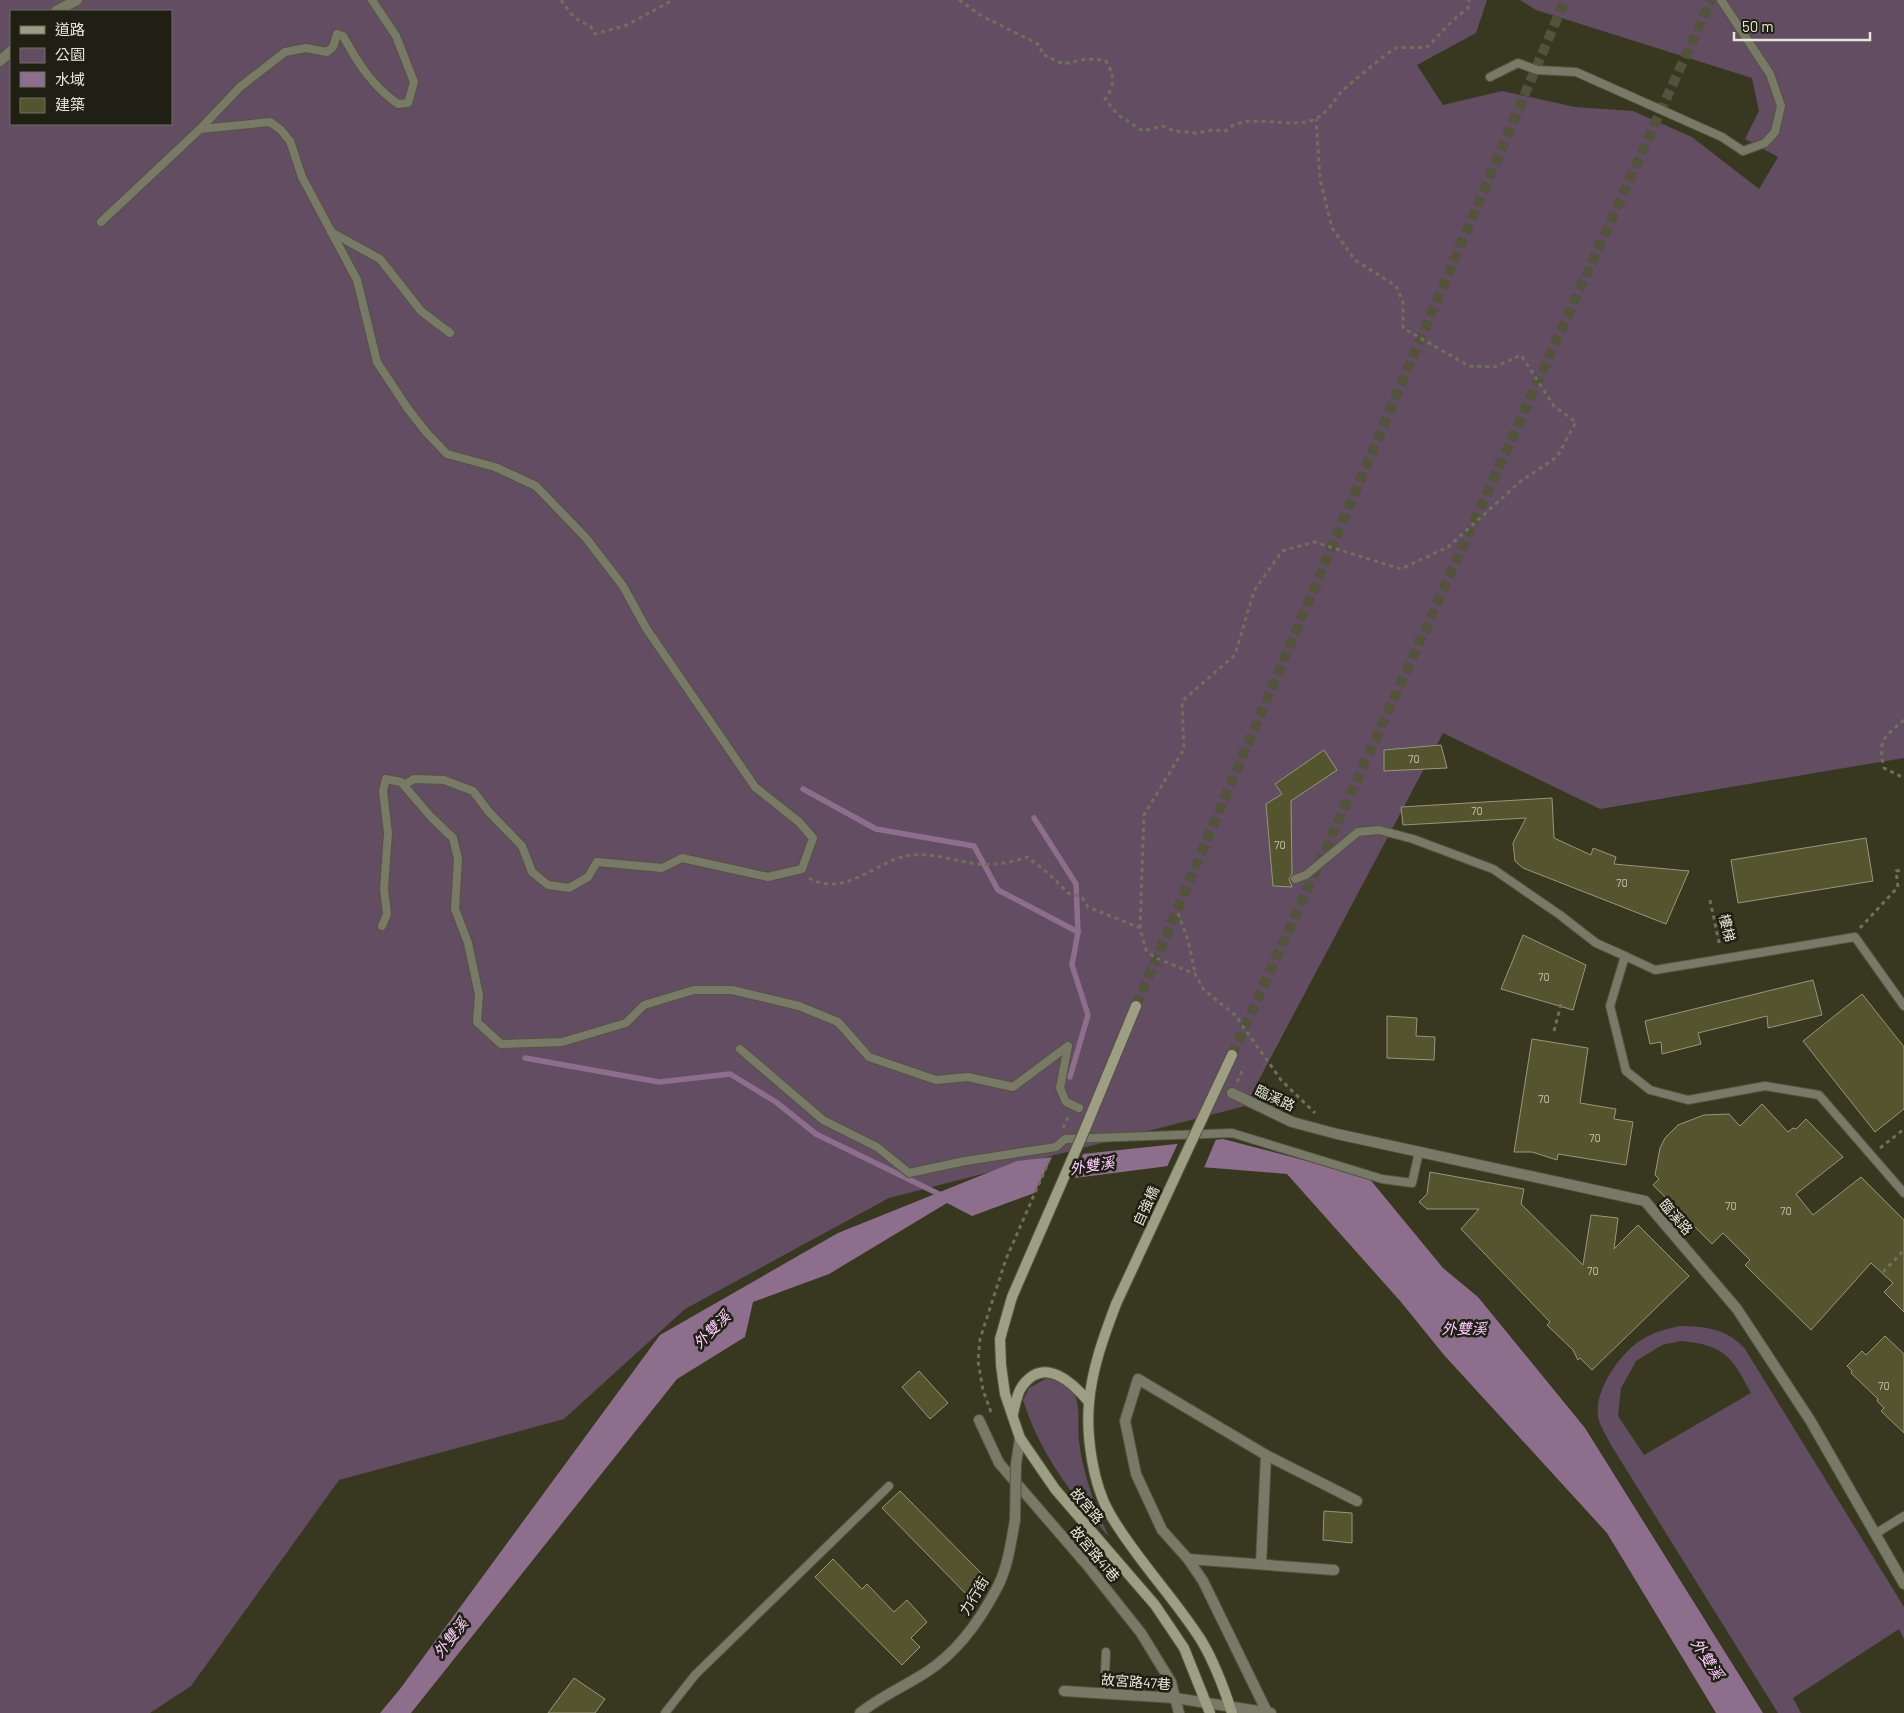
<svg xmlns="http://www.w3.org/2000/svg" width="1904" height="1713" font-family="Barlow,'Noto Sans TC',sans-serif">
	<rect width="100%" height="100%" fill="#383821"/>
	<g fill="#624d62" fill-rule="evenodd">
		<path d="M 0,0 L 1487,0 L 1476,33 L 1417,65 L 1443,105 L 1502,91 L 1575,107 L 1633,111 L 1692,137 L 1759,189 L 1778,157 L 1745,139 L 1759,111 L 1752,78 L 1536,10 L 1520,0 L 1904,0 L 1904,758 L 1600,809 L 1443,733 L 1245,1106 L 889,1198 L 685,1309 L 564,1419 L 339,1480 L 191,1686 L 150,1713 L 0,1713 ZM 11,11 L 171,11 L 171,124 L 11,124 Z"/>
		<path d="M 1679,1326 C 1705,1326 1728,1329 1745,1349 L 1904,1607 L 1904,1639 L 1899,1629 L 1793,1698 L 1801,1713 L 1778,1713 L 1611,1445 C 1607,1437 1602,1429 1599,1421 C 1591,1394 1620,1352 1643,1339 C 1654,1332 1667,1329 1679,1326 ZM 1680,1341 C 1725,1345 1731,1356 1751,1393 L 1644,1455 L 1618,1416 L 1621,1388 L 1636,1361 L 1662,1345 Z"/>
		<path d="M 1047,1378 C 1055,1380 1065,1383 1071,1389 C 1082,1401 1077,1426 1079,1441 C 1083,1475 1095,1506 1109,1537 C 1072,1495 1040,1454 1023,1400 L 1029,1388 Z"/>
	</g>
	<polygon fill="#8d6f8d" points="1223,1139 1368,1177 1443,1268 1478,1297 1585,1428 1763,1713 1716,1713 1607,1533 1444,1355 1401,1302 1287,1174 1176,1165 1075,1178 972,1216 947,1203 829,1274 753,1302 745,1337 677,1379 411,1713 380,1713 400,1689 660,1335 838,1233 1017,1161"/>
	<g fill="#383821">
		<polygon points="1217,1137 1203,1170 1166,1169 1179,1141"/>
		<polygon points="1084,1151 1074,1181 1033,1196 1053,1155"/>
	</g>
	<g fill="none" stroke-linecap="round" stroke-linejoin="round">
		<g stroke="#8d6f8d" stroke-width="5.5">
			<polyline points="803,789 876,829 974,846 998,890 1078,932 1072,965 1088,1015 1070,1077"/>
			<polyline points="1034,818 1076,884 1078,932"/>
			<polyline points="525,1058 659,1082 730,1074 776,1102 816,1134 943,1196"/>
		</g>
	</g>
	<g fill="#54552f" stroke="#96977c">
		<polygon points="1441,745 1447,768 1384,771 1384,750"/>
		<polygon points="1324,750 1337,770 1291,801 1292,874 1289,879 1292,887 1273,886 1266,804 1282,794 1275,784"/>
		<polygon points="1552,798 1554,838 1591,855 1593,848 1616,857 1614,864 1689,871 1666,924 1523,868 1515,861 1513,843 1526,818 1403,825 1401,807"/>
		<polygon points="1866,838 1873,881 1738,903 1731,860"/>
		<polygon points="1523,935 1586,965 1573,1010 1501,989"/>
		<polygon points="1813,980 1822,1015 1768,1028 1767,1016 1698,1033 1701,1044 1662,1054 1661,1042 1650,1044 1645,1021"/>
		<polygon points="1862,994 1904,1047 1904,1109 1875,1132 1803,1041"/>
		<polygon points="1387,1016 1417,1018 1416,1036 1435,1037 1434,1060 1387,1058"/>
		<polygon points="1532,1039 1588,1048 1580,1103 1616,1109 1614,1119 1633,1122 1626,1165 1558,1154 1557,1160 1532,1152 1514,1152"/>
		<polygon points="1762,1104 1788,1132 1793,1128 1796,1129 1806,1119 1843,1157 1796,1194 1813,1215 1861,1177 1904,1220 1904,1312 1884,1292 1893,1283 1871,1263 1811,1330 1745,1265 1750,1260 1723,1233 1712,1244 1653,1185 1659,1179 1655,1175 1660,1148 1665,1138 1678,1125 1704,1115 1729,1114 1740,1126"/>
		<polygon points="1430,1172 1524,1189 1521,1204 1583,1265 1591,1215 1618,1218 1614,1249 1638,1225 1689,1276 1592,1370 1580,1358 1578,1360 1573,1350 1547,1325 1550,1322 1461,1229 1479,1209 1427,1209 1419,1202 1427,1194"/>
		<polygon points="1885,1336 1904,1354 1904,1433 1881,1411 1884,1408 1877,1401 1878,1399 1851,1373 1852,1371 1847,1366 1862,1351 1866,1355"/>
		<polygon points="919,1371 948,1403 930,1419 902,1387"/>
		<polygon points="900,1491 987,1579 969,1597 882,1508"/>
		<polygon points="1324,1511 1352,1513 1352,1543 1323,1540"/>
		<polygon points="833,1559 862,1589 867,1584 894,1612 907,1600 927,1622 911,1638 920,1647 902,1665 815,1577"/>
		<polygon points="574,1678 605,1699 595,1713 548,1713"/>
	</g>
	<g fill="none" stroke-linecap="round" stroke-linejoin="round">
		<g stroke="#52523d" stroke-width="10" stroke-dasharray="10 5" stroke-linecap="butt">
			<polyline points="1136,1006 1565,0"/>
			<polyline points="1232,1055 1711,0"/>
		</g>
		<g stroke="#54543e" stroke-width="10">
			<g id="service">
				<path d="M 372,0 L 396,36 L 414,82 L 408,103 L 398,104 C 372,86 358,63 343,36 L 337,34 L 333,47 L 327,52 L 306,48 L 285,52 L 240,87 L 200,129 L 270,122 L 281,130 L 290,141 L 302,177 L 357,280 L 377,362 L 408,409 L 426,432 L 447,454 L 495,467 L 536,486 L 586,538 L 623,586 L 646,628 L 755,787 L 799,822 L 813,838 L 802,869 L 768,877 L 682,858 L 662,868 L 597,862 L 588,877 L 569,888 L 548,885 L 532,872 L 522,846 L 489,812 L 473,791 L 444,780 L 414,779 L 404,785"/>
				<polyline points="1490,77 1518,63 1537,70 1576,72 1722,137 1743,151 1765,143 1775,132 1781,106 1770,74 1721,0"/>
				<polyline points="101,222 200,129"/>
				<polyline points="331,232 380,259 421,311 450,333"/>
				<polyline points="1295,879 1306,875 1358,832 1379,830 1413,839 1493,869 1560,915 1596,943 1625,956"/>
				<polyline points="382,926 387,914 384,889 388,833 383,791 386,779 401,782 431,817 453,838 458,859 455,909 468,943 479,995 477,1022 501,1044 562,1042 626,1023 644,1005 694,990 732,990 799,1006 838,1022 869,1057 936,1080 968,1077 1013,1087 1068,1046 1060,1088 1066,1102 1079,1108"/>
				<polyline points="1904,1006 1855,937 1655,970 1625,956 1610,1006 1626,1071 1650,1090 1688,1100 1765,1086 1819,1095 1904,1193"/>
				<polyline points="740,1049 823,1120 877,1147 909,1173 965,1161 1056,1147 1065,1139 1232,1133 1382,1179 1412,1183 1419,1152"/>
				<polyline points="1875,1534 1904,1516"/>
				<polyline points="1104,1694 1106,1652"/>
				<polyline points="665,1713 695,1675 889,1486"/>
			</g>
		</g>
		<g stroke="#54543e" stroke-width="12">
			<g id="minor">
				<polyline points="56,11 77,0"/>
				<polyline points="0,61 11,51"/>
				<polyline points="1232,1093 1292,1122 1337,1134 1645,1201 1737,1309 1810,1420 1904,1584"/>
				<polyline points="979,1420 999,1463 1087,1565 1141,1633 1171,1682 1179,1713"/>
				<polyline points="1016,1464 1020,1438"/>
				<polyline points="1188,1559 1334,1570"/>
				<polyline points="1261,1564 1266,1455"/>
				<polyline points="1064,1691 1175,1698 1271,1713"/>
				<polyline points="1267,1712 1203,1581 1188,1559 1162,1530 1136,1474 1125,1421 1138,1379 1266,1455 1357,1501"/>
				<path d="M 860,1713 C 880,1697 903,1687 925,1673 C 957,1653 981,1619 998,1586 C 1008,1566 1011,1542 1015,1520"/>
			</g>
		</g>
		<g stroke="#54543e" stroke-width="12">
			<g id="secondary">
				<polyline points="1202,1119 1232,1055"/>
				<polyline points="1085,1129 1136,1006"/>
				<polyline points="1012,1297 1000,1339 1001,1365 1005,1394 1020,1438 1055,1489 1155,1605 1184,1648 1210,1713"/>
				<path d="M 1116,1304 C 1104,1336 1092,1368 1089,1403 C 1086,1436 1093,1485 1110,1514 C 1136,1559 1173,1596 1201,1640 C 1215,1663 1224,1688 1232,1713"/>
				<path d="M 1013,1414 C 1015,1405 1017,1392 1023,1385 C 1045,1356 1073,1383 1089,1402"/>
			</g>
		</g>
		<g stroke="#6f6f5b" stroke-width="3" stroke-dasharray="4 4" stroke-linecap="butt">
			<path d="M 561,0 C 569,12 576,22 590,25 L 595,34 L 627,25 L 673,0"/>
			<path d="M 959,0 L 982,16 L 1040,45 L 1042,54 L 1063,64 L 1086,59 L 1105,60 C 1114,73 1116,86 1105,99 L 1118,115 L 1143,131 L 1163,126 L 1174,131 L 1196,133 L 1212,130 L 1226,131 C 1244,110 1291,131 1315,119 C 1328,113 1333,101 1342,91 C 1349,85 1390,50 1396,48 C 1400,47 1420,48 1427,47 C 1441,34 1452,19 1468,8 L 1469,0"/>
			<path d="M 1904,720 C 1884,737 1877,741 1884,768 L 1904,778"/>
			<path d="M 809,878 C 842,897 871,866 902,857 C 928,850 952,861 978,864 C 992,866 1014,862 1027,857 L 1048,873 L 1068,893 L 1082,897 L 1088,907 L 1140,928 L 1146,950 L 1154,957 L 1195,974 L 1204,990 L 1235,1015 L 1281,1080 L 1315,1113"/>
			<polyline points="1710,900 1720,947"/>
			<polyline points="1178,913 1188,940 1195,973"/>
			<polyline points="1140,928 1144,815 1184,749 1182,701 1235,655 1254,591 1282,551 1314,542 1401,569 1448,547 1521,481 1557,457 1576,422 1554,406 1521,355 1494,367 1469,366 1403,328 1403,302 1396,286 1355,260 1332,228 1320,179 1316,119"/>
			<polyline points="1860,928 1898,887 1896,871 1904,870"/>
			<polyline points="1554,1031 1561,1004"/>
			<polyline points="1237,1082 1244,1067"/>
			<polyline points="1063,1128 1069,1115"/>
			<polyline points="1880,1148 1904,1129"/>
			<polyline points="1883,1272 1904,1250"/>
			<polyline points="991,1412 983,1390 978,1361 980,1339 1006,1259 1049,1161"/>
		</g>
		<use href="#service" stroke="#797968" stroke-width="8"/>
		<use href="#minor" stroke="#797968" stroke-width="10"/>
		<use href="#secondary" stroke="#9d9e83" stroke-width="10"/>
		<g stroke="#54543e" stroke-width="12" stroke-linecap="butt">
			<polyline id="minor-bridge" points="1015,1520 1016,1464"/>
		</g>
		<g stroke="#54543e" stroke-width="12" stroke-linecap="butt">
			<g id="secondary-bridge">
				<polyline points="1012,1297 1085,1129"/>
				<polyline points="1116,1304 1202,1119"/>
			</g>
		</g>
		<use href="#minor-bridge" stroke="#797968" stroke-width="10"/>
		<use href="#secondary-bridge" stroke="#9d9e83" stroke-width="10"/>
	</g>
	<g text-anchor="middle" stroke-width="5" stroke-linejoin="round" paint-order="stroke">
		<g font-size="11" fill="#c2c2ae">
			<text x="1414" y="763">70</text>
			<text x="1477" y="815">70</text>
			<text x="1280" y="849">70</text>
			<text x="1622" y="887">70</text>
			<text x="1544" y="981">70</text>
			<text x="1544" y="1103">70</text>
			<text x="1595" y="1142">70</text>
			<text x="1731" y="1210">70</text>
			<text x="1786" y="1215">70</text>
			<text x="1593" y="1275">70</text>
			<text x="1884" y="1390">70</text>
		</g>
		<g font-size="14" fill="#e7e7d9" stroke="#1f1f14">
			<text transform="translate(1727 928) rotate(77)" y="5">樓梯</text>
			<text transform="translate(1275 1098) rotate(25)" y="5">臨溪路</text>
			<text transform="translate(1146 1206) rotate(-65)" y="5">自強橋</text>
			<text transform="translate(1676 1217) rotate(49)" y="5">臨溪路</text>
			<text transform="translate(1087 1506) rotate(49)" y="5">故宮路</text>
			<text transform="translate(1095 1554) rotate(50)" y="5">故宮路41巷</text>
			<text transform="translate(974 1596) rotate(-59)" y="5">力行街</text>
			<text transform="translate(1136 1682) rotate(4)" y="5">故宮路47巷</text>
		</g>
		<g font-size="15" font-style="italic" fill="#fcf" stroke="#1f1f14">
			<text transform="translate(1092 1166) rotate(-9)" y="5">外雙溪</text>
			<text x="1464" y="1334">外雙溪</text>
			<text transform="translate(712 1330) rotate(-45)" y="5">外雙溪</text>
			<text transform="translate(451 1638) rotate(-52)" y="5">外雙溪</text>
			<text transform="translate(1707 1659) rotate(57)" y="5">外雙溪</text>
		</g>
	</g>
	<rect x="10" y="10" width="162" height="115" fill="#1f1f14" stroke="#6f6f63"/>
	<rect x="20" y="26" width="25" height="8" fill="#9d9e83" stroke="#6f6f63"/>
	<text x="55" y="35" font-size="15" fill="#e7e7d9">道路</text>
	<rect x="20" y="48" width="25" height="15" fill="#624d62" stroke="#6f6f63"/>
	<text x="55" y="60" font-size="15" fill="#e7e7d9">公園</text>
	<rect x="20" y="72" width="25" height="15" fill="#8d6f8d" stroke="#6f6f63"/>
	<text x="55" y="85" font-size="15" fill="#e7e7d9">水域</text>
	<rect x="20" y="98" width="25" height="15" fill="#54552f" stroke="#6f6f63"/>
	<text x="55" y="110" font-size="15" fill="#e7e7d9">建築</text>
	<path d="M1734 32v8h136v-8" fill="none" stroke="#e7e7d9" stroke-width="2.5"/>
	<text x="1742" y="32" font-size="15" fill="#e7e7d9" stroke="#1f1f14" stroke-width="4" paint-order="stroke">50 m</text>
</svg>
